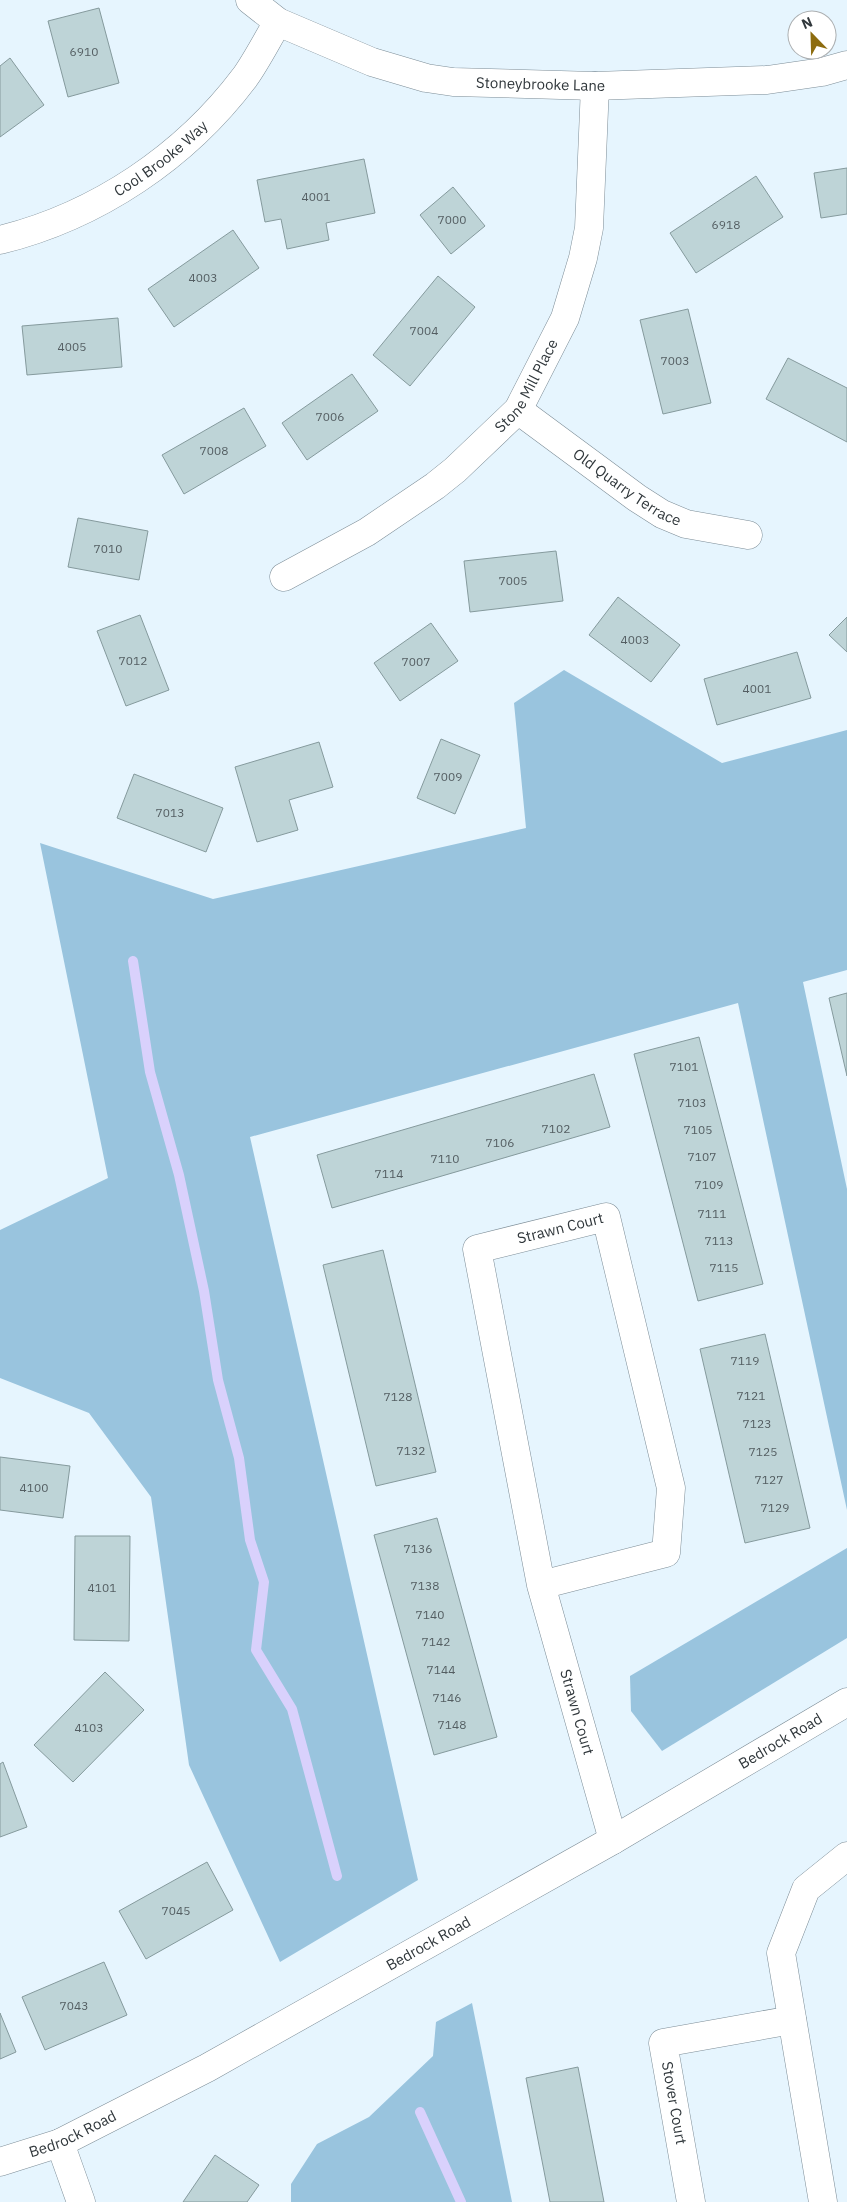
<svg xmlns="http://www.w3.org/2000/svg" width="847" height="2202" font-family="'IBM Plex Sans',sans-serif">
	<rect width="100%" height="100%" fill="#e6f5fe"/>
	<g fill="#99c4de">
		<polygon points="564,670 722,763 847,730 847,970 803,982 847,1189 847,1510 738,1003 250,1137 418,1880 280,1962 189,1765 151,1497 89,1413 0,1378 0,1230 108,1178 40,843 213,899 526,828 514,703"/>
		<polygon points="847,1548 847,1638 662,1751 631,1711 630,1676"/>
		<polygon points="472,2003 512,2202 291,2202 291,2184 317,2144 369,2117 433,2056 436,2022"/>
	</g>
	<g fill="none" stroke-linecap="round" stroke-linejoin="round">
		<g stroke="#d9d1fc" stroke-width="10">
			<polyline points="133,961 150,1072 179,1175 204,1291 218,1380 239,1458 250,1540 264,1582 256,1650 292,1709 337,1876"/>
			<polyline points="420,2112 461,2202"/>
		</g>
	</g>
	<g fill="#bed4d7" stroke="#859a9d">
		<polygon points="99,8 119,83 68,97 48,21"/>
		<polygon points="10,58 44,105 0,137 0,66"/>
		<polygon points="364,159 375,213 326,223 329,240 287,249 281,219 265,222 257,180"/>
		<polygon points="847,168 847,214 821,218 814,173"/>
		<polygon points="756,176 783,217 696,273 670,233"/>
		<polygon points="453,187 485,226 451,254 420,215"/>
		<polygon points="233,230 259,268 174,327 148,289"/>
		<polygon points="438,276 475,307 410,386 373,355"/>
		<polygon points="688,309 711,403 663,414 640,320"/>
		<polygon points="118,318 122,367 27,375 22,326"/>
		<polygon points="788,358 847,388 847,442 766,399"/>
		<polygon points="352,374 378,411 307,460 282,423"/>
		<polygon points="244,408 266,446 184,494 162,455"/>
		<polygon points="78,518 148,531 139,580 68,567"/>
		<polygon points="556,551 563,601 470,612 464,561"/>
		<polygon points="618,597 680,645 651,682 589,635"/>
		<polygon points="140,615 169,690 126,706 97,631"/>
		<polygon points="847,617 847,652 829,635"/>
		<polygon points="431,623 458,661 400,701 374,663"/>
		<polygon points="797,652 811,698 717,725 704,679"/>
		<polygon points="441,739 480,755 455,814 417,798"/>
		<polygon points="319,742 333,787 289,800 298,830 257,842 235,767"/>
		<polygon points="134,774 223,808 206,852 117,818"/>
		<polygon points="847,993 847,1076 829,998"/>
		<polygon points="699,1037 763,1284 698,1301 634,1054"/>
		<polygon points="594,1074 610,1127 332,1208 317,1155"/>
		<polygon points="383,1250 436,1472 376,1486 323,1265"/>
		<polygon points="765,1334 810,1528 745,1543 700,1349"/>
		<polygon points="0,1457 70,1466 63,1518 0,1510"/>
		<polygon points="437,1518 497,1737 434,1755 374,1535"/>
		<polygon points="75,1536 130,1536 129,1641 74,1640"/>
		<polygon points="105,1672 144,1710 73,1782 34,1745"/>
		<polygon points="3,1762 27,1827 0,1837 0,1764"/>
		<polygon points="207,1862 233,1910 146,1959 119,1911"/>
		<polygon points="104,1962 127,2015 45,2050 22,1997"/>
		<polygon points="0,2013 16,2052 0,2059"/>
		<polygon points="578,2067 604,2202 550,2202 526,2078"/>
		<polygon points="215,2155 259,2185 247,2202 183,2202"/>
	</g>
	<g fill="none" stroke-linecap="round" stroke-linejoin="round">
		<g stroke="#7d8d97" stroke-width="29">
			<g id="street">
				<path id="s1" d="M 250,0 L 278,22 L 372,62 L 426,78 L 453,82 L 595,86 L 767,80 L 822,72 L 847,65"/>
				<path id="s2" d="M 0,240 C 97,216 185,157 245,77 C 257,60 267,40 278,22"/>
				<path id="s3" d="M 518,410 L 637,498 L 662,514 L 686,524 L 748,535"/>
				<path id="s4" d="M 284,577 L 367,532 L 435,486 L 455,470 L 518,410 L 565,318 L 583,258 L 589,228 L 595,86"/>
				<path id="s5" d="M 541,1585 L 477,1249 L 606,1217 L 671,1488 L 666,1553 L 541,1585 L 613,1840"/>
				<polyline points="60,2143 81,2202"/>
				<path id="s6" d="M 0,2162 L 60,2143 L 207,2068 L 613,1840 L 847,1702"/>
				<polyline points="691,2202 663,2043 792,2020"/>
				<polyline points="823,2202 781,1953 806,1889 847,1856"/>
			</g>
		</g>
		<use href="#street" stroke="#fff" stroke-width="28"/>
	</g>
	<g text-anchor="middle" stroke-width="4" stroke-linejoin="round" paint-order="stroke">
		<g font-size="12" fill="#545e62">
			<text x="84" y="56">6910</text>
			<text x="316" y="201">4001</text>
			<text x="452" y="224">7000</text>
			<text x="726" y="229">6918</text>
			<text x="203" y="282">4003</text>
			<text x="424" y="335">7004</text>
			<text x="72" y="351">4005</text>
			<text x="675" y="365">7003</text>
			<text x="330" y="421">7006</text>
			<text x="214" y="455">7008</text>
			<text x="108" y="553">7010</text>
			<text x="513" y="585">7005</text>
			<text x="635" y="644">4003</text>
			<text x="133" y="665">7012</text>
			<text x="416" y="666">7007</text>
			<text x="757" y="693">4001</text>
			<text x="448" y="781">7009</text>
			<text x="170" y="817">7013</text>
			<text x="684" y="1071">7101</text>
			<text x="692" y="1107">7103</text>
			<text x="556" y="1133">7102</text>
			<text x="698" y="1134">7105</text>
			<text x="500" y="1147">7106</text>
			<text x="702" y="1161">7107</text>
			<text x="445" y="1163">7110</text>
			<text x="389" y="1178">7114</text>
			<text x="709" y="1189">7109</text>
			<text x="712" y="1218">7111</text>
			<text x="719" y="1245">7113</text>
			<text x="724" y="1272">7115</text>
			<text x="745" y="1365">7119</text>
			<text x="751" y="1400">7121</text>
			<text x="398" y="1401">7128</text>
			<text x="757" y="1428">7123</text>
			<text x="411" y="1455">7132</text>
			<text x="763" y="1456">7125</text>
			<text x="769" y="1484">7127</text>
			<text x="34" y="1492">4100</text>
			<text x="775" y="1512">7129</text>
			<text x="418" y="1553">7136</text>
			<text x="425" y="1590">7138</text>
			<text x="102" y="1592">4101</text>
			<text x="430" y="1619">7140</text>
			<text x="436" y="1646">7142</text>
			<text x="441" y="1674">7144</text>
			<text x="447" y="1702">7146</text>
			<text x="452" y="1729">7148</text>
			<text x="89" y="1732">4103</text>
			<text x="176" y="1915">7045</text>
			<text x="74" y="2010">7043</text>
		</g>
		<g font-size="15" fill="#30373b" stroke="#fff">
			<text dy="5" stroke="none"><textPath href="#s1" startOffset="309">Stoneybrooke Lane</textPath></text>
			<text dy="5" stroke="none"><textPath href="#s2" startOffset="182">Cool Brooke Way</textPath></text>
			<text dy="5" stroke="none"><textPath href="#s4" startOffset="314">Stone Mill Place</textPath></text>
			<text dy="5" stroke="none"><textPath href="#s3" startOffset="134">Old Quarry Terrace</textPath></text>
			<text dy="5" stroke="none"><textPath href="#s5" startOffset="428">Strawn Court</textPath></text>
			<text dy="5" stroke="none"><textPath href="#s5" startOffset="1080">Strawn Court</textPath></text>
			<text dy="5" stroke="none"><textPath href="#s6" startOffset="888">Bedrock Road</textPath></text>
			<text dy="5" stroke="none"><textPath href="#s6" startOffset="482">Bedrock Road</textPath></text>
			<text transform="translate(674 2103) rotate(80)" y="5">Stover Court</text>
			<text dy="5" stroke="none"><textPath href="#s6" startOffset="78">Bedrock Road</textPath></text>
		</g>
	</g>
	<g transform="translate(812 35) rotate(337)"><circle r="24" fill="#ffffff" stroke="#acafb1"/>
	<path d="M0-4L9 19L0 12L-9 19Z" fill="#8d6c0f"/>
	<text y="-8" font-size="14" font-weight="bold" text-anchor="middle" fill="#30373b">N</text>
	</g>
</svg>
